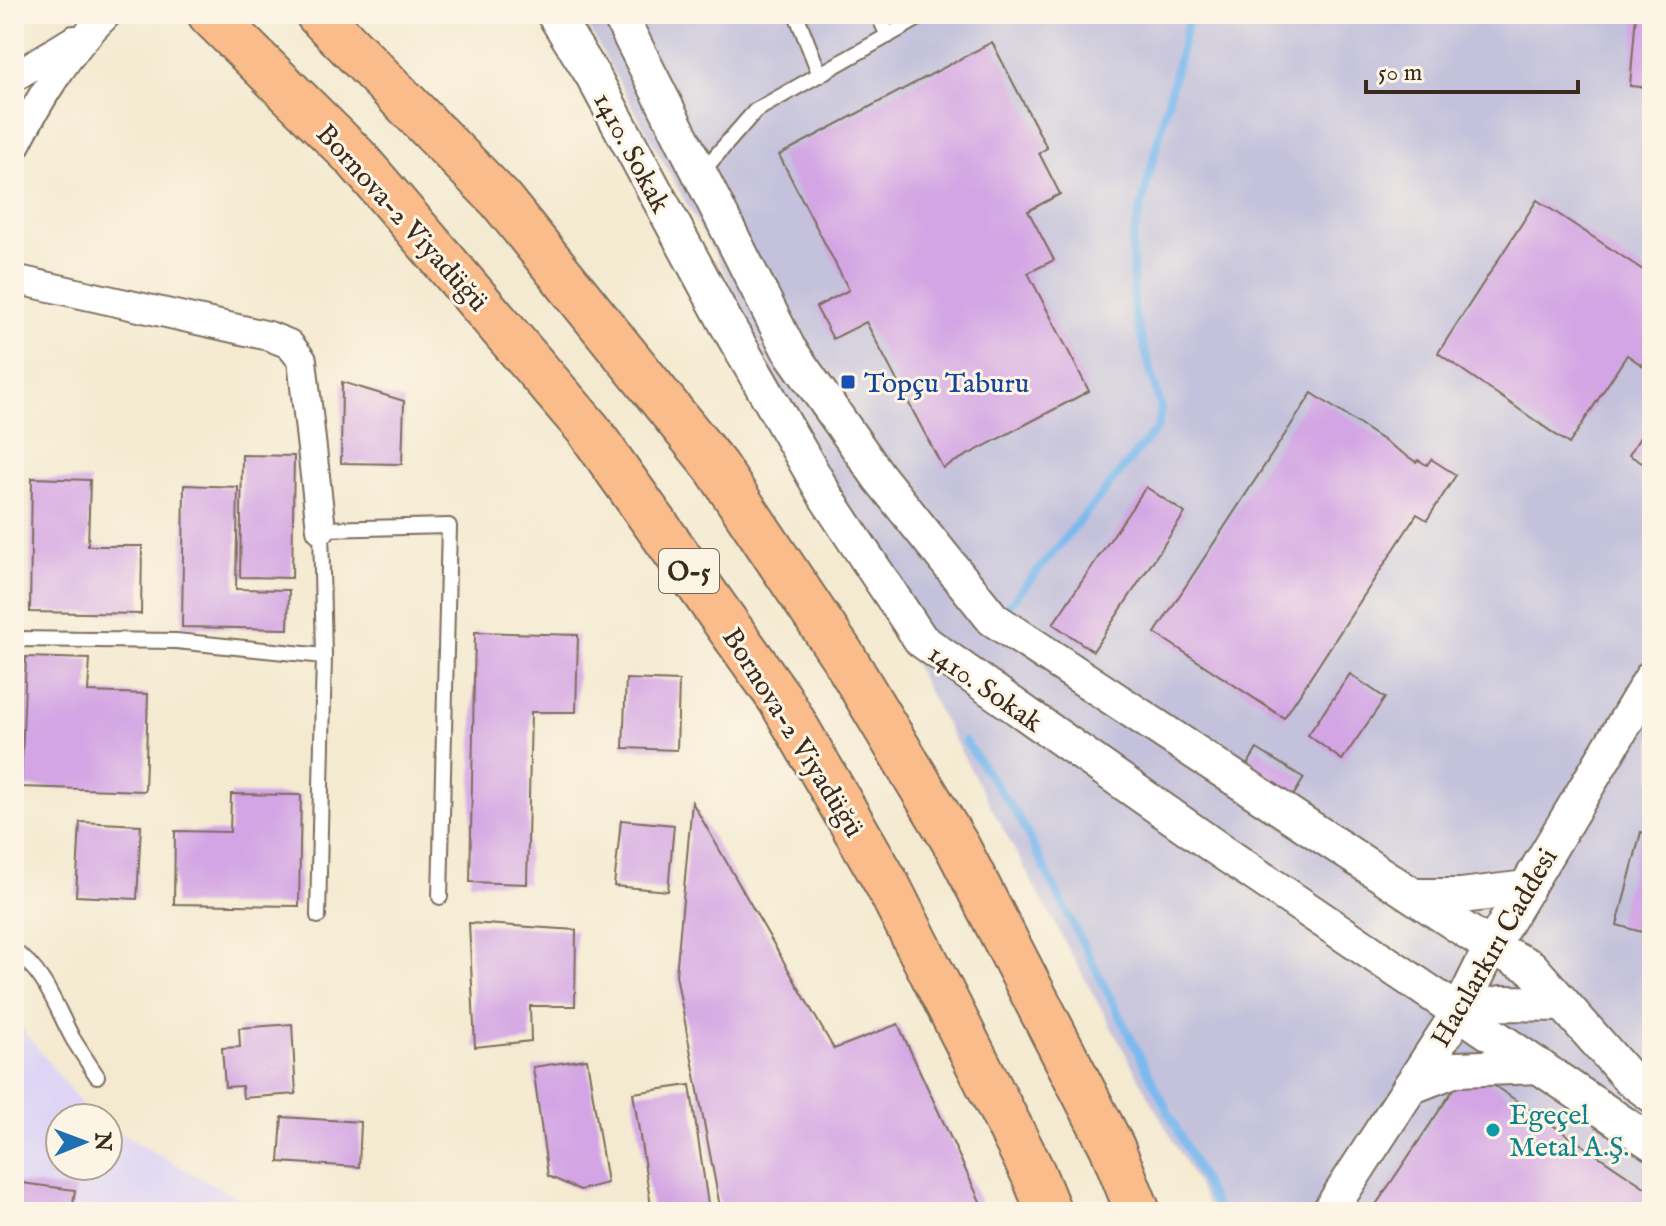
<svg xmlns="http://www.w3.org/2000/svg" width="1666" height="1226" font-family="'IM FELL English',serif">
	<rect width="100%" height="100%" fill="#fcf5e5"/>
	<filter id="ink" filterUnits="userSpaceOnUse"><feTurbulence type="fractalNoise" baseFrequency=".0125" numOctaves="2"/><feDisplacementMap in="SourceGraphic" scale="16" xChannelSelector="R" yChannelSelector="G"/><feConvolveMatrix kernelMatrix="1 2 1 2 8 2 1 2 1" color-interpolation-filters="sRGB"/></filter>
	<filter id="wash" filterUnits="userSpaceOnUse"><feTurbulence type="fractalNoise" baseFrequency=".006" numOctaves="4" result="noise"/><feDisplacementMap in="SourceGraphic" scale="32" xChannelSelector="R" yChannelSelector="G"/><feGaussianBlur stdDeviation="1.8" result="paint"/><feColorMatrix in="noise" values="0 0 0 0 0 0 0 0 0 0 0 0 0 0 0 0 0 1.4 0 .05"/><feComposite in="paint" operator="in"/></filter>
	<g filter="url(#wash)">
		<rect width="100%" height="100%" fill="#f4ead1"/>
		<polygon fill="#ded5f5" points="14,1018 92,1118 60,1118 60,1166 108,1166 108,1127 264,1212 14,1212"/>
		<polygon fill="#c3c1db" points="581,14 1652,14 1652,1212 1212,1212 925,686 717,258"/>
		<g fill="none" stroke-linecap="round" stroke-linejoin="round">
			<g stroke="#7bb9ee" stroke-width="8">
				<polyline points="1004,611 1158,427 1161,408 1134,311 1132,243 1190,14"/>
				<polyline points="965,741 1018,816 1219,1212"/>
			</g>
		</g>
		<g id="blocks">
			<g fill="#d3a5e4">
				<polygon points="1636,14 1652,14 1652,88 1630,86"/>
				<polygon points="992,42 1047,148 1039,153 1060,194 1028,211 1054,260 1028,273 1089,391 943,468 866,322 833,339 816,307 849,290 779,155"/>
				<polygon points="1537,200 1652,276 1652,372 1627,355 1569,444 1438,353"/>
				<polygon points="342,382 404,401 402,464 341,463"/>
				<polygon points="1312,393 1416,462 1418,460 1427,465 1431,459 1456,475 1427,520 1417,514 1284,718 1155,633"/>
				<polygon points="1652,418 1652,469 1629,455"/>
				<polygon points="242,455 294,456 292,578 240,577"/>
				<polygon points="32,478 90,480 88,546 142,546 141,614 30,612"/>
				<polygon points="184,485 238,487 236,589 289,590 288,629 182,627"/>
				<polygon points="1146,487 1185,513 1093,651 1053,624"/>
				<polygon points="475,632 578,635 576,712 531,712 527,884 470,882"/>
				<polygon points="26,657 90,659 88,692 148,694 145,791 21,787"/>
				<polygon points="1350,674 1385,698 1342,760 1308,735"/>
				<polygon points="626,679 679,681 677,750 623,748"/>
				<polygon points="1257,749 1304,778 1290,801 1243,772"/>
				<polygon points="231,794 301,795 299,906 174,904 175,831 230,832"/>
				<polygon points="692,802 834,1049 898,1024 985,1212 721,1212 676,975"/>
				<polygon points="621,820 674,825 668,891 614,886"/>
				<polygon points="80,822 141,825 137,899 76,896"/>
				<polygon points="1641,832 1652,835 1652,935 1617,925"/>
				<polygon points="469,923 576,930 575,1006 530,1006 531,1041 475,1047"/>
				<polygon points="292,1024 296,1094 243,1098 242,1086 225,1087 222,1048 240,1047 239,1028"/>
				<polygon points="587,1059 607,1183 580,1190 548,1176 533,1067"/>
				<polygon points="1468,1068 1652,1192 1652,1212 1371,1212"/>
				<polygon points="690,1085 708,1204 652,1212 633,1093"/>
				<polygon points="282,1117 361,1122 359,1167 279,1162"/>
				<polygon points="14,1182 75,1190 72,1212 14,1212"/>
			</g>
		</g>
	</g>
	<g filter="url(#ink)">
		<use href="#blocks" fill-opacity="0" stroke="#7c6d5d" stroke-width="2"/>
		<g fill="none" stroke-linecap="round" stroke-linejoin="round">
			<g stroke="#7c6d5d" stroke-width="18">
				<g id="service">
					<polyline points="796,14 820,75"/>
					<polyline points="878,14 888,36"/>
					<polyline points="700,174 755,111 926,14"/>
					<polyline points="14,639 176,641 324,656 321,529 449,526 440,897"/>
					<polyline points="318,916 324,656"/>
					<path d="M 14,951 C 45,971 56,1008 73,1039 C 81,1052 89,1064 97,1076"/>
				</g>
			</g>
			<g stroke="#7c6d5d" stroke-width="32">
				<g id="minor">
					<polyline points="14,77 74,40"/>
					<path d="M 14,148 C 39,99 68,51 107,14"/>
					<polyline points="14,279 269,336 289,344 302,360 321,529"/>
				</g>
			</g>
			<g stroke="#7c6d5d" stroke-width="38">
				<g id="tertiary">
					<polyline points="554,14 593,76 725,321 826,497 921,640 1218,849 1652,1143"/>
					<polyline points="619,14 788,348 879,477 993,619 1491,947 1531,967 1629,1078 1652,1095"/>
					<polyline points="1414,896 1461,896 1527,888"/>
					<polyline points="1459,1012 1501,1003 1563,1004"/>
					<polyline points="1410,1087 1456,1069 1539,1066"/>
					<polyline points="1329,1212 1459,1012 1491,947 1652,677"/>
				</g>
			</g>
			<g stroke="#7c6d5d" stroke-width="48">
				<g id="motorway">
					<polyline points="210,14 355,157 588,429 780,699 887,884 1033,1173 1049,1212"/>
					<polyline points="318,14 500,199 716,467 844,658 958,848 1112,1147 1138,1212"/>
				</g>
			</g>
			<use href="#service" stroke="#fff" stroke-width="14"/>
			<use href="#minor" stroke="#fff" stroke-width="28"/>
			<use href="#tertiary" stroke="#fff" stroke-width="34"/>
			<use href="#motorway" stroke="#f9bc8a" stroke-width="44"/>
		</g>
	</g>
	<rect fill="#1a4fb4" stroke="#fcf5e5" stroke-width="3" x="840" y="374" width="16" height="16" rx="4"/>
	<circle fill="#0f9aa8" stroke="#fcf5e5" stroke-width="3" cx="1493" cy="1130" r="8"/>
	<g text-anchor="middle" stroke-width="6" stroke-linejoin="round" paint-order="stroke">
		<rect fill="#fcf5e5" stroke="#75675a" stroke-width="2" x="659" y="549" width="60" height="44" rx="6"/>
		<g font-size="26" font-weight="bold" fill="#3b2a1e">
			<text x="689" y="580">O-5</text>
		</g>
		<g font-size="28" fill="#3b2a1e" stroke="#fcf5e5">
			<text transform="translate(633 152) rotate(62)" y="10">1410. Sokak</text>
			<text transform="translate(403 217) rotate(48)" y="10">Bornova-2 Viyadüğü</text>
			<text transform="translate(986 687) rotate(35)" y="10">1410. Sokak</text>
			<text transform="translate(794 732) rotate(58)" y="10">Bornova-2 Viyadüğü</text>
			<text transform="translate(1493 947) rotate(-60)" y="10">Hacılarkırı Caddesi</text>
		</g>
		<g font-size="28" fill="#164399" stroke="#fcf5e5" text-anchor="start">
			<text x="864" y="392">Topçu Taburu</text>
		</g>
		<g font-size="28" fill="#0d838f" stroke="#fcf5e5" text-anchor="start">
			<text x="1509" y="1124">Egeçel<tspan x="1509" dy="32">Metal A.Ş.</tspan></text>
		</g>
	</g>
	<rect width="1666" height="1226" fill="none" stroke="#fcf5e5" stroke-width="48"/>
	<g transform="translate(84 1142) rotate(89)"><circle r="38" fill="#fcf5e5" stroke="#afa495" stroke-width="2"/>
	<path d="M0-6L14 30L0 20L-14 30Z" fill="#1f6fb2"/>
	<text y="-12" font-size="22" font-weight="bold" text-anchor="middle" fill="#3b2a1e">N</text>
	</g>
	<path d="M1366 80v12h212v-12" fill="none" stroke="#3b2a1e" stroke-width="4"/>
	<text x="1378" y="80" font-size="24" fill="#3b2a1e" stroke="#fcf5e5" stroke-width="6" paint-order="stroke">50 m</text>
</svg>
